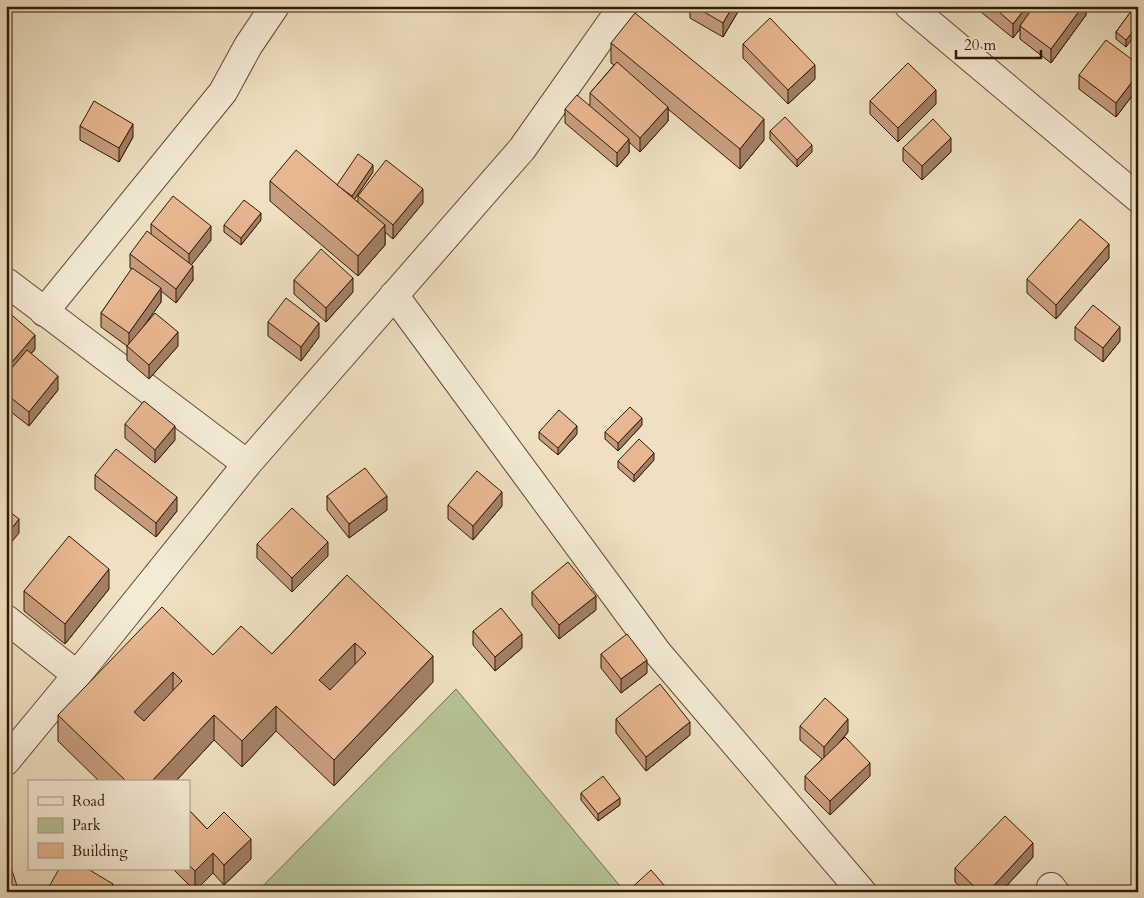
<svg xmlns="http://www.w3.org/2000/svg" width="1144" height="898" font-family="Cardo,serif">
	<rect width="100%" height="100%" fill="#eee0c0"/>
	<filter id="stains"><feTurbulence type="fractalNoise" baseFrequency=".004" numOctaves="4"/><feColorMatrix values="0 0 0 0 .2 0 0 0 0 .09 0 0 0 0 .02 0 0 0 .5 -.17"/></filter>
	<radialGradient id="worn" r=".72"><stop offset=".6" stop-color="#630" stop-opacity="0"/><stop offset="1" stop-color="#630" stop-opacity=".3"/></radialGradient>
	<polygon fill="#b6c394" stroke="#746e4c" points="456,689 625,892 257,892"/>
	<g fill="none" stroke-linecap="round" stroke-linejoin="round">
		<g stroke="#624a33" stroke-width="30">
			<g id="minor">
				<polyline points="909,6 1138,198"/>
				<polyline points="6,282 247,464"/>
				<polyline points="394,295 657,652 862,892"/>
				<polyline points="44,312 223,92 248,46 275,6"/>
				<polyline points="6,619 77,675"/>
				<polyline points="6,761 77,675 247,464 522,149 623,6"/>
				<polyline points="1051,887 1055,892"/>
			</g>
		</g>
		<use href="#minor" stroke="#f4ebd6" stroke-width="28"/>
	</g>
	<g fill="#c79d7d" stroke="#331804">
		<polygon points="690,6 739,6 739,10 723,37 690,18"/>
		<polygon points="981,6 1086,6 1086,15 1051,63 1020,39 1020,29 1013,38 981,12"/>
		<polygon points="1132,10 1126,47 1116,39 1116,32"/>
		<polygon points="611,43 764,140 740,169 668,109 668,121 640,152 629,142 629,153 617,167 565,123 565,109 590,105 590,93 614,65 611,63"/>
		<polygon points="743,44 815,79 788,104 743,58"/>
		<polygon points="1138,64 1138,88 1116,117 1079,89 1079,75"/>
		<polygon points="870,101 936,104 898,142 870,114"/>
		<polygon points="80,126 133,137 119,162 80,140"/>
		<polygon points="770,131 812,152 797,167 770,139"/>
		<polygon points="903,148 951,152 922,180 903,161"/>
		<polygon points="373,172 354,200 358,202 358,196 423,203 393,239 385,232 385,245 358,276 270,201 270,181 337,185"/>
		<polygon points="261,220 241,245 224,232 224,225"/>
		<polygon points="151,224 211,240 191,265 193,280 176,303 161,291 161,302 146,323 178,346 149,379 127,360 127,346 101,327 101,313 132,269 130,268 130,254 151,234"/>
		<polygon points="1109,258 1056,319 1027,293 1027,279"/>
		<polygon points="294,280 353,292 326,322 294,294"/>
		<polygon points="6,312 35,349 31,354 58,390 29,426 6,408"/>
		<polygon points="268,322 319,337 301,361 268,336"/>
		<polygon points="1075,327 1120,341 1103,362 1075,340"/>
		<polygon points="1138,335 1138,357 1134,354 1134,340"/>
		<polygon points="125,424 175,440 155,463 125,438"/>
		<polygon points="642,425 618,451 605,439 605,432"/>
		<polygon points="539,432 577,434 558,455 539,439"/>
		<polygon points="654,460 634,482 618,468 618,461"/>
		<polygon points="95,475 177,511 156,537 95,489"/>
		<polygon points="327,496 387,510 349,538 327,510"/>
		<polygon points="448,505 502,506 473,540 448,519"/>
		<polygon points="257,544 328,556 292,592 257,558"/>
		<polygon points="347,575 433,682 334,786 276,731 242,767 214,740 175,782 100,782 58,741 58,715 213,655 272,654"/>
		<polygon points="109,589 65,644 24,611 24,591"/>
		<polygon points="532,592 596,610 559,639 532,605"/>
		<polygon points="473,631 522,648 495,671 473,645"/>
		<polygon points="601,654 647,673 621,693 601,668"/>
		<polygon points="616,719 690,735 646,771 616,733"/>
		<polygon points="800,726 848,732 839,743 870,776 830,815 805,790 805,776 822,759 800,740"/>
		<polygon points="581,793 620,805 598,821 581,800"/>
		<polygon points="189,810 207,829 251,859 224,885 213,873 195,891 173,869 189,869"/>
		<polygon points="1033,857 1001,892 966,892 955,882 955,868"/>
	</g>
	<g fill="#a28066" stroke="#331804">
		<polygon points="733,6 739,6 739,10 723,37 723,23"/>
		<polygon points="1027,6 1038,6 1020,26 1020,29 1013,38 1013,24"/>
		<polygon points="1083,6 1086,6 1086,15 1051,63 1051,49"/>
		<polygon points="1138,25 1138,32 1126,47 1126,40"/>
		<polygon points="815,65 815,79 788,104 788,90"/>
		<polygon points="1138,74 1138,88 1116,117 1116,103"/>
		<polygon points="936,90 936,104 898,142 898,128"/>
		<polygon points="668,107 668,121 640,152 640,138"/>
		<polygon points="764,119 764,140 740,169 740,149"/>
		<polygon points="133,124 133,137 119,162 119,148"/>
		<polygon points="951,138 951,152 922,180 922,166"/>
		<polygon points="629,139 629,153 617,167 617,153"/>
		<polygon points="812,145 812,152 797,167 797,160"/>
		<polygon points="373,165 373,172 352,203 352,196"/>
		<polygon points="423,189 423,203 393,239 393,225"/>
		<polygon points="261,213 261,220 241,245 241,238"/>
		<polygon points="385,225 385,245 358,276 358,256"/>
		<polygon points="211,226 211,240 189,268 189,254"/>
		<polygon points="1109,244 1109,258 1056,319 1056,305"/>
		<polygon points="193,266 193,280 176,303 176,289"/>
		<polygon points="353,278 353,292 326,322 326,308"/>
		<polygon points="161,288 161,302 129,347 129,333"/>
		<polygon points="319,323 319,337 301,361 301,347"/>
		<polygon points="1120,327 1120,341 1103,362 1103,348"/>
		<polygon points="178,332 178,346 149,379 149,365"/>
		<polygon points="35,335 35,349 6,383 6,369"/>
		<polygon points="58,376 58,390 29,426 29,412"/>
		<polygon points="642,418 642,425 618,451 618,443"/>
		<polygon points="175,426 175,440 155,463 155,450"/>
		<polygon points="577,426 577,434 558,455 558,448"/>
		<polygon points="654,453 654,460 634,482 634,475"/>
		<polygon points="502,492 502,506 473,540 473,526"/>
		<polygon points="387,496 387,510 349,538 349,524"/>
		<polygon points="177,497 177,511 156,537 156,523"/>
		<polygon points="19,519 19,533 6,549 6,536"/>
		<polygon points="328,542 328,556 292,592 292,578"/>
		<polygon points="109,569 109,589 65,644 65,624"/>
		<polygon points="596,596 596,610 559,639 559,625"/>
		<polygon points="522,634 522,648 495,671 495,657"/>
		<polygon points="355,643 355,669 319,706 319,680"/>
		<polygon points="433,656 433,682 334,786 334,760"/>
		<polygon points="647,660 647,673 621,693 621,679"/>
		<polygon points="173,672 173,697 134,738 134,712"/>
		<polygon points="276,706 276,731 242,767 242,741"/>
		<polygon points="214,715 214,740 175,782 151,782"/>
		<polygon points="848,719 848,732 824,761 824,747"/>
		<polygon points="690,722 690,735 646,771 646,757"/>
		<polygon points="870,763 870,776 830,815 830,801"/>
		<polygon points="620,798 620,805 598,821 598,814"/>
		<polygon points="251,839 251,859 224,885 224,865"/>
		<polygon points="1033,843 1033,857 1001,892 988,892"/>
		<polygon points="213,853 213,873 195,891 195,871"/>
		<polygon points="113,884 113,892 108,892"/>
	</g>
	<g fill="#e7b791" stroke="#331804" fill-rule="evenodd">
		<polygon points="694,6 733,6 723,23"/>
		<polygon points="992,6 1027,6 1013,24"/>
		<polygon points="1034,6 1083,6 1051,49 1020,26"/>
		<polygon points="1132,10 1138,14 1138,25 1126,40 1116,32"/>
		<polygon points="635,13 764,119 740,149 611,43"/>
		<polygon points="770,18 815,65 788,90 743,44"/>
		<polygon points="1106,40 1138,64 1138,74 1116,103 1079,75"/>
		<polygon points="617,62 668,107 640,138 590,93"/>
		<polygon points="908,63 936,90 898,128 870,101"/>
		<polygon points="577,95 629,139 617,153 565,109"/>
		<polygon points="94,101 133,124 119,148 80,126"/>
		<polygon points="785,117 812,145 797,160 770,131"/>
		<polygon points="933,119 951,138 922,166 903,148"/>
		<polygon points="296,150 385,225 358,256 270,181"/>
		<polygon points="358,154 373,165 352,196 337,185"/>
		<polygon points="386,160 423,189 393,225 358,196"/>
		<polygon points="173,196 211,226 189,254 151,224"/>
		<polygon points="244,200 261,213 241,238 224,225"/>
		<polygon points="1080,219 1109,244 1056,305 1027,279"/>
		<polygon points="147,231 193,266 176,289 130,254"/>
		<polygon points="321,249 353,278 326,308 294,280"/>
		<polygon points="132,268 161,288 129,333 101,313"/>
		<polygon points="286,298 319,323 301,347 268,322"/>
		<polygon points="1093,305 1120,327 1103,348 1075,327"/>
		<polygon points="7,311 35,335 6,369 6,312"/>
		<polygon points="155,313 178,332 149,365 127,346"/>
		<polygon points="1138,335 1138,343 1134,340"/>
		<polygon points="27,350 58,376 29,412 6,394 6,375"/>
		<polygon points="144,401 175,426 155,450 125,424"/>
		<polygon points="630,407 642,418 618,443 605,432"/>
		<polygon points="559,410 577,426 558,448 539,432"/>
		<polygon points="639,439 654,453 634,475 618,461"/>
		<polygon points="116,449 177,497 156,523 95,475"/>
		<polygon points="365,468 387,496 349,524 327,496"/>
		<polygon points="477,471 502,492 473,526 448,505"/>
		<polygon points="292,508 328,542 292,578 257,544"/>
		<polygon points="6,509 19,519 6,536"/>
		<polygon points="69,536 109,569 65,624 24,591"/>
		<polygon points="568,562 596,596 559,625 532,592"/>
		<path d="M 347,575 L 433,656 L 334,760 L 276,706 L 242,741 L 214,715 L 151,782 L 127,782 L 58,715 L 162,607 L 213,655 L 241,626 L 272,654 ZM 355,643 L 366,653 L 330,690 L 319,680 ZM 173,672 L 182,681 L 144,721 L 134,712 Z"/>
		<polygon points="501,608 522,634 495,657 473,631"/>
		<polygon points="627,634 647,660 621,679 601,654"/>
		<polygon points="660,684 690,722 646,757 616,719"/>
		<polygon points="825,698 848,719 824,747 800,726"/>
		<polygon points="845,737 870,763 830,801 805,776"/>
		<polygon points="603,776 620,798 598,814 581,793"/>
		<polygon points="189,810 207,829 224,812 251,839 224,865 213,853 195,871 189,865"/>
		<polygon points="1005,816 1033,843 988,892 980,892 955,868"/>
		<polygon points="6,852 19,892 6,892"/>
		<polygon points="59,869 88,869 113,884 108,892 46,892"/>
		<polygon points="651,870 670,892 627,892"/>
	</g>
	<rect width="1144" height="898" fill="none" stroke="#eee0c0" stroke-width="25"/>
	<rect x="8" y="8" width="1129" height="883" fill="none" stroke="#331804" stroke-width="2.5"/>
	<rect x="12" y="12" width="1119" height="873" fill="none" stroke="#331804"/>
	<rect x="28" y="780" width="162" height="90" fill="#f4ebd6" stroke="#a79782"/>
	<rect x="38" y="797" width="25" height="8" fill="#f4ebd6" stroke="#a79782"/>
	<text x="72" y="806" font-size="15" fill="#331804">Road</text>
	<rect x="38" y="818" width="25" height="15" fill="#b6c394" stroke="#a79782"/>
	<text x="72" y="830" font-size="15" fill="#331804">Park</text>
	<rect x="38" y="843" width="25" height="15" fill="#e7b791" stroke="#a79782"/>
	<text x="72" y="856" font-size="15" fill="#331804">Building</text>
	<path d="M956 50v8h85v-8" fill="none" stroke="#331804" stroke-width="2.5"/>
	<text x="964" y="50" font-size="15" fill="#331804" stroke="#f4ebd6" stroke-width="4" paint-order="stroke">20 m</text>
	<rect width="100%" height="100%" filter="url(#stains)"/>
	<rect width="100%" height="100%" fill="url(#worn)"/>
</svg>
